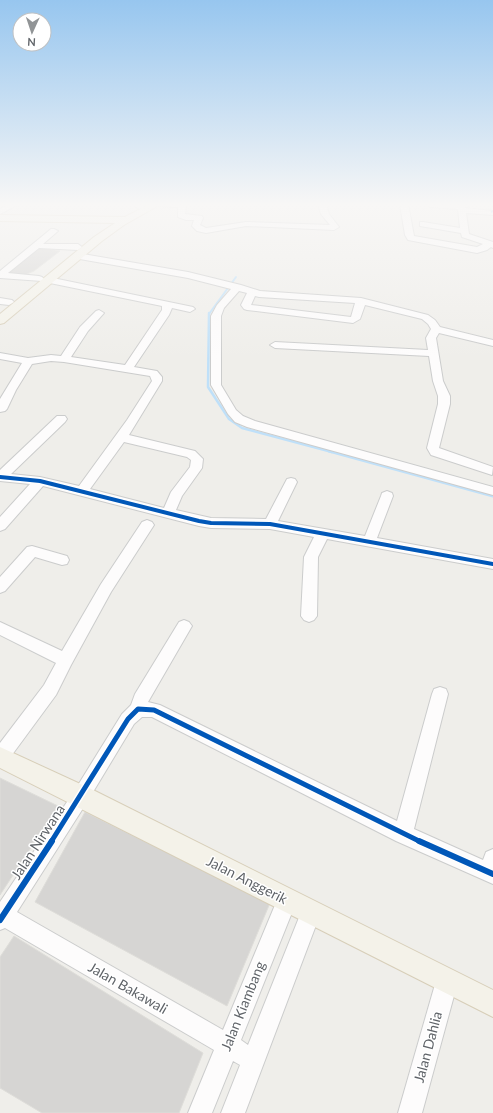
<svg xmlns="http://www.w3.org/2000/svg" width="493" height="1113" font-family="Lato,sans-serif">
	<rect width="100%" height="100%" fill="#efeeea"/>
	<g fill="none" stroke-linecap="round" stroke-linejoin="round">
		<polyline stroke="#bfe0f9" stroke-width="2" points="209,314 236,277"/>
		<polyline stroke="#bfe0f9" stroke-width="2.5" points="209,313 208,387 229,419 242,428 332,452"/>
		<polyline stroke="#bfe0f9" stroke-width="3" points="329,451 493,496"/>
	</g>
	<g fill="#d6d5d3" stroke="#deddd9">
		<polygon points="39,247 60,251 34,271 22,276 4,274"/>
		<polygon points="0,778 58,806 0,895"/>
		<polygon points="85,812 270,903 227,1006 35,902"/>
		<polygon points="14,936 203,1053 179,1113 42,1113 0,1088 0,957"/>
	</g>
	<g fill="none" stroke-linecap="round" stroke-linejoin="round">
		<g stroke="#cbcccc" stroke-width="2">
			<g id="minor">
				<polygon points="10,204 19,204 0,214 0,209"/>
				<polygon points="131,204 140,204 144,207 140,209"/>
				<polygon points="150,204 183,204 186,207 185,214 202,216 203,218 200,225 206,228 246,222 330,225 321,214 318,204 326,204 329,214 339,227 334,230 246,226 206,233 197,231 192,226 194,220 186,220 178,217 178,207 154,206"/>
				<polygon points="400,204 408,204 414,236 477,247 483,244 462,237 461,233 420,226 420,222 423,222 460,228 458,209 431,207 427,205 428,204 465,204 465,208 493,211 493,215 466,213 469,234 493,242 493,248 491,247 487,250 477,253 408,240 405,235"/>
				<polygon points="51,229 54,229 58,231 43,244 78,244 82,247 78,250 39,248 8,273 39,276 42,277 44,279 42,281 0,278 0,271"/>
				<path d="M 77,253 L 188,272 L 241,285 L 260,291 L 361,298 L 428,315 L 435,320 L 440,327 L 493,340 L 493,346 L 439,333 L 436,338 L 443,381 L 450,396 L 450,404 L 439,448 L 493,467 L 492,475 L 431,455 L 427,448 L 438,404 L 438,396 L 433,381 L 429,356 L 275,348 L 270,345 L 275,342 L 428,350 L 426,338 L 431,329 L 428,324 L 422,319 L 365,305 L 360,319 L 353,323 L 247,310 L 244,309 L 241,305 L 247,293 L 239,291 L 224,308 L 221,316 L 221,385 L 236,410 L 243,416 L 255,421 L 493,487 L 493,495 L 247,427 L 235,422 L 228,414 L 211,385 L 211,316 L 217,305 L 231,289 L 188,278 L 74,258 L 73,256 ZM 255,296 L 259,297 L 355,303 L 351,317 L 251,305 Z"/>
				<path d="M 48,277 L 193,307 L 195,309 L 190,312 L 172,308 L 169,315 L 134,367 L 157,371 L 162,377 L 162,381 L 129,435 L 195,451 L 203,459 L 202,468 L 182,496 L 176,510 L 211,518 L 266,519 L 287,479 L 291,478 L 295,479 L 297,482 L 278,521 L 365,536 L 381,496 L 382,493 L 387,491 L 392,493 L 393,496 L 377,538 L 493,559 L 493,569 L 327,539 L 318,557 L 317,616 L 314,620 L 309,622 L 304,620 L 301,616 L 304,557 L 314,537 L 270,529 L 211,528 L 199,526 L 43,486 L 5,529 L 0,531 L 0,517 L 30,484 L 0,481 L 0,470 L 57,416 L 65,416 L 67,419 L 65,422 L 11,474 L 40,477 L 79,486 L 127,420 L 152,381 L 150,376 L 64,362 L 51,361 L 32,364 L 16,390 L 7,409 L 5,411 L 0,412 L 0,399 L 22,363 L 0,359 L 0,353 L 28,358 L 51,355 L 61,356 L 80,327 L 96,311 L 99,310 L 104,313 L 88,331 L 71,357 L 125,365 L 162,310 L 162,306 L 45,282 L 43,280 L 45,278 ZM 124,442 L 187,457 L 191,460 L 190,467 L 171,492 L 164,508 L 90,489 Z"/>
				<polygon points="0,298 12,300 14,302 9,305 0,304"/>
				<polygon points="147,520 152,522 154,525 111,592 71,665 56,695 6,763 0,765 0,743 44,685 56,663 0,635 0,622 62,651 101,584 142,522"/>
				<polygon points="32,546 67,556 69,560 67,564 62,565 35,557 5,591 0,593 0,577 27,547"/>
				<polygon points="184,620 189,622 192,626 148,702 160,705 397,821 432,694 434,689 440,687 446,689 448,694 414,829 483,860 486,852 493,849 493,884 396,841 152,717 142,717 134,724 87,802 17,912 223,1030 280,893 287,890 294,893 297,900 241,1040 248,1045 304,905 311,902 318,905 321,912 245,1113 221,1113 240,1065 233,1061 212,1113 188,1113 214,1050 5,928 0,930 0,902 75,790 122,714 131,705 135,694 179,622"/>
				<polygon points="447,970 455,973 458,981 422,1113 398,1113 436,981 439,973"/>
			</g>
		</g>
		<g stroke="#d7ceb8" stroke-width="2">
			<g id="major">
				<polygon points="150,204 161,204 124,225 102,241 4,323 0,324 0,314 94,237 115,223 0,221 0,215 125,217"/>
				<polygon points="0,747 89,788 493,990 493,1017 0,768"/>
			</g>
		</g>
		<use href="#minor" fill="#fdfcfc" fill-rule="evenodd"/>
		<use href="#major" fill="#f4f2e9" fill-rule="evenodd"/>
		<polyline stroke="#3fa9f5" stroke-width="2" stroke-dasharray="3.5 2" stroke-linecap="butt" points="491,212 493,211"/>
		<g stroke="#fff" stroke-width="6">
			<polyline id="cycleway-far2" points="0,477 40,481 199,521 211,523 270,524 493,564"/>
		</g>
		<g stroke="#fff" stroke-width="8">
			<polyline id="cycleway-far1" points="51,842 128,719 138,709 154,710 421,842"/>
		</g>
		<g stroke="#fff" stroke-width="8">
			<g id="cycleway">
				<polyline points="419,841 493,874"/>
				<polyline points="0,920 52,841"/>
			</g>
		</g>
		<use href="#cycleway-far2" stroke="#0057b8" stroke-width="4"/>
		<use href="#cycleway-far1" stroke="#0057b8" stroke-width="5"/>
		<use href="#cycleway" stroke="#0057b8" stroke-width="6"/>
	</g>
	<linearGradient id="sky" x2="0" y2="1"><stop stop-color="#97c6ef"/><stop offset="0.57" stop-color="#f8f7f6"/><stop offset="1" stop-color="#f8f7f6" stop-opacity="0"/></linearGradient>
	<rect width="493" height="359" fill="url(#sky)"/>
	<g text-anchor="middle" stroke-width="3" stroke-linejoin="round" paint-order="stroke">
		<g font-size="14" fill="#5f6368" stroke="#fff">
			<text transform="translate(38 842) rotate(-57)" y="5">Jalan Nirwana</text>
			<text transform="translate(247 880) rotate(27)" y="5">Jalan Anggerik</text>
			<text transform="translate(128 988) rotate(30)" y="5">Jalan Bakawali</text>
			<text transform="translate(243 1006) rotate(-68)" y="5">Jalan Kiambang</text>
			<text transform="translate(428 1047) rotate(-75)" y="5">Jalan Dahlia</text>
		</g>
	</g>
	<g transform="translate(32 32) rotate(183)"><circle r="19" fill="#ffffff" stroke="#bfc1c3"/>
	<path d="M0-3L7 15L0 10L-7 15Z" fill="#919496"/>
	<text y="-6" font-size="11" font-weight="bold" text-anchor="middle" fill="#5f6368">N</text>
	</g>
</svg>
